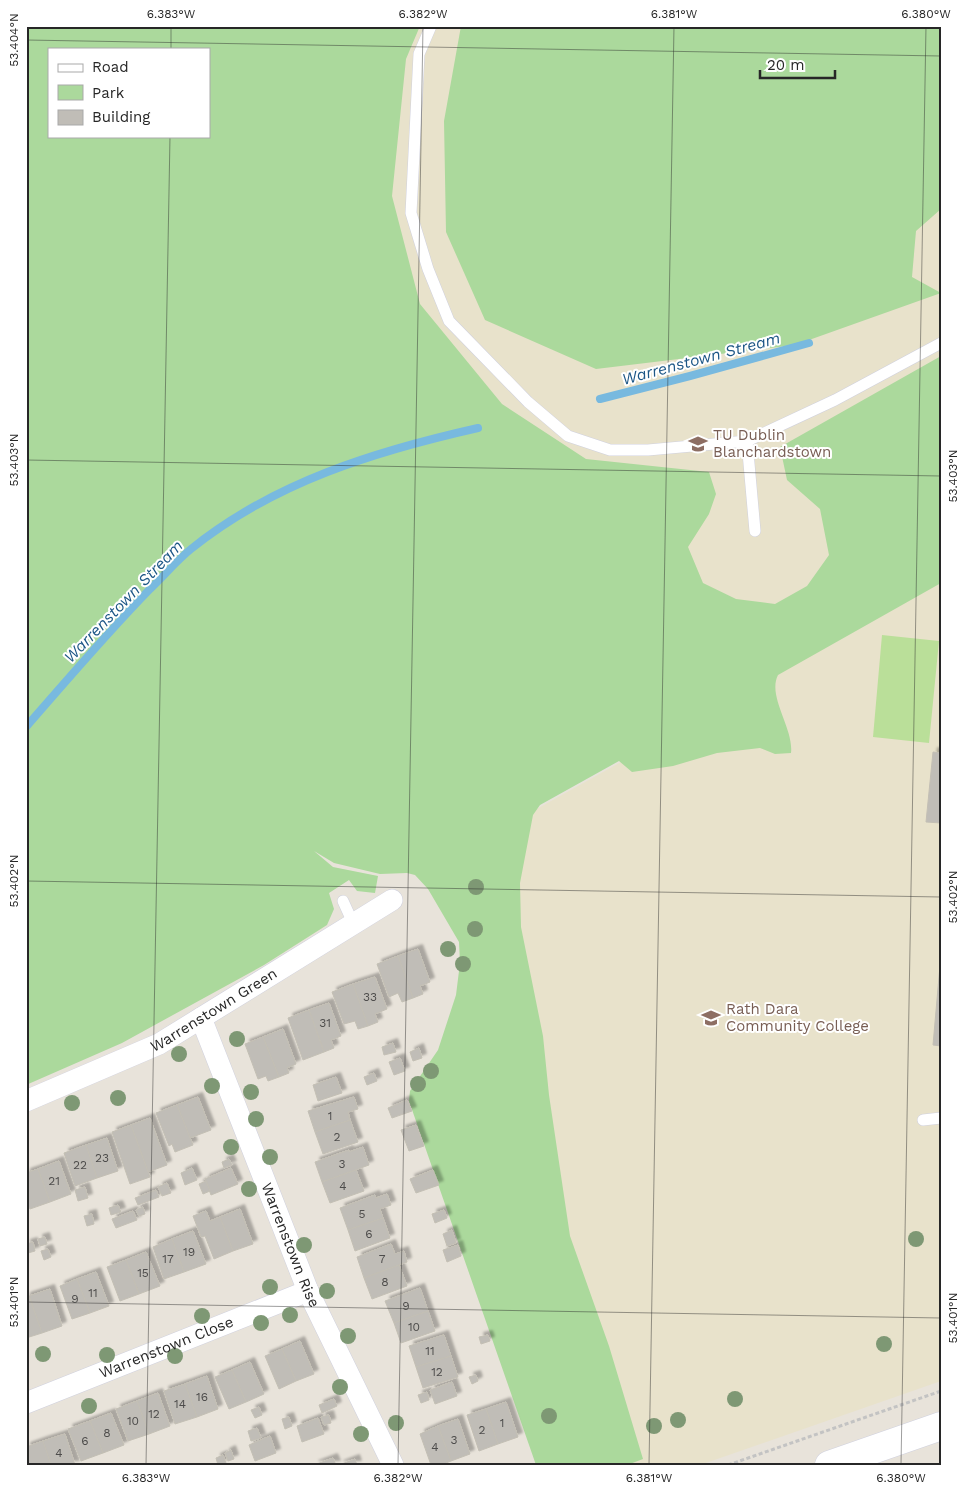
<svg xmlns="http://www.w3.org/2000/svg" width="967" height="1491" font-family="'Work Sans',sans-serif">
	<defs>
		<filter id="shadow"><feDropShadow dx="4.5" dy="-4.5" stdDeviation="1" flood-color="#0004"/></filter>
	</defs>
	<rect width="100%" height="100%" fill="#e8e3da"/>
	<path fill="#e8e2cb" fill-rule="evenodd" d="M 26,26 L 941,26 L 941,1381 L 700,1465 L 548,1465 L 429,1122 L 526,815 L 732,700 L 26,193 ZM 49,49 L 209,49 L 209,136 L 49,136 Z"/>
	<g fill="#abd99c" fill-rule="evenodd">
		<path d="M 26,26 L 420,26 L 406,59 L 392,196 L 420,304 L 502,404 L 586,459 L 709,472 L 716,494 L 709,514 L 688,547 L 703,583 L 736,599 L 775,604 L 807,586 L 829,555 L 820,509 L 787,480 L 780,447 L 941,356 L 941,583 L 778,675 C 767,697 794,728 791,753 L 775,754 L 760,748 L 717,753 L 673,766 L 632,772 L 619,761 L 540,805 L 533,815 L 520,883 L 521,927 L 543,1036 L 549,1095 L 570,1236 L 609,1346 L 643,1459 L 627,1465 L 536,1465 L 409,1101 L 410,1091 L 438,1050 L 456,995 L 460,963 L 459,942 L 428,889 L 415,875 L 407,873 L 380,874 L 334,863 L 314,851 L 333,867 L 378,876 L 375,893 L 357,891 L 349,880 L 329,893 L 334,909 L 327,925 L 264,965 L 122,1043 L 26,1085 ZM 49,49 L 209,49 L 209,136 L 49,136 Z"/>
		<polygon points="461,26 941,26 941,209 916,231 912,277 941,293 795,345 596,369 485,320 446,232 444,121"/>
	</g>
	<polygon fill="#badf99" points="882,635 939,641 929,743 873,737"/>
	<g fill="none" stroke-linecap="round" stroke-linejoin="round">
		<g stroke="#78b9df" stroke-width="8">
			<polyline points="600,399 690,376 809,343"/>
			<path d="M 26,727 C 67,680 107,633 150,589 C 164,576 176,561 191,549 C 274,482 376,451 478,428"/>
		</g>
	</g>
	<g fill="#c0bdb7" stroke="#c3bfb4" filter="url(#shadow)">
		<polygon points="933,752 941,753 941,823 926,822"/>
		<polygon points="418,949 430,982 420,986 423,994 413,998 398,956"/>
		<polygon points="941,954 941,1046 933,1045"/>
		<polygon points="398,956 413,998 402,1002 398,993 389,997 377,964"/>
		<polygon points="375,977 387,1009 375,1014 378,1022 368,1026 353,984"/>
		<polygon points="353,984 368,1026 358,1029 355,1021 344,1024 332,992"/>
		<polygon points="329,1003 341,1036 331,1040 334,1048 324,1052 309,1010"/>
		<polygon points="309,1010 324,1052 303,1060 288,1018"/>
		<polygon points="283,1029 296,1064 287,1068 289,1073 279,1077 263,1037"/>
		<polygon points="263,1037 279,1077 268,1081 266,1076 258,1079 245,1044"/>
		<polygon points="393,1043 396,1052 384,1055 382,1047"/>
		<polygon points="419,1048 422,1058 413,1061 410,1052"/>
		<polygon points="400,1058 405,1071 394,1075 389,1062"/>
		<polygon points="374,1073 377,1081 367,1085 364,1077"/>
		<polygon points="336,1077 342,1093 318,1101 313,1085"/>
		<polygon points="198,1097 211,1130 190,1138 177,1105"/>
		<polygon points="354,1097 358,1109 348,1112 350,1120 315,1132 308,1111"/>
		<polygon points="407,1100 412,1111 392,1118 388,1108"/>
		<polygon points="177,1105 193,1145 175,1152 172,1144 169,1146 156,1113"/>
		<polygon points="150,1118 167,1165 148,1172 131,1125"/>
		<polygon points="350,1120 358,1142 323,1154 315,1132"/>
		<polygon points="131,1125 150,1177 130,1184 112,1132"/>
		<polygon points="416,1125 424,1146 409,1151 401,1130"/>
		<polygon points="107,1138 118,1171 97,1178 86,1145"/>
		<polygon points="86,1145 97,1178 75,1186 64,1153"/>
		<polygon points="363,1147 369,1165 322,1182 315,1162 349,1150 349,1152"/>
		<polygon points="229,1159 232,1165 224,1168 222,1162"/>
		<polygon points="59,1161 71,1194 50,1202 38,1169"/>
		<polygon points="192,1168 197,1180 185,1185 181,1173"/>
		<polygon points="231,1168 238,1184 211,1195 205,1179"/>
		<polygon points="38,1169 50,1202 30,1209 26,1200 26,1173"/>
		<polygon points="356,1170 364,1191 330,1203 322,1182"/>
		<polygon points="433,1170 439,1185 416,1193 410,1179"/>
		<polygon points="206,1181 210,1191 203,1194 199,1184"/>
		<polygon points="167,1183 171,1193 162,1196 158,1187"/>
		<polygon points="85,1187 88,1198 78,1201 75,1190"/>
		<polygon points="156,1190 159,1197 138,1205 135,1198"/>
		<polygon points="387,1194 391,1205 380,1209 383,1218 348,1230 340,1208 375,1195 376,1198"/>
		<polygon points="118,1205 121,1212 111,1215 109,1208"/>
		<polygon points="143,1207 145,1214 139,1216 136,1210"/>
		<polygon points="240,1209 253,1244 233,1251 220,1217"/>
		<polygon points="444,1210 447,1218 435,1223 432,1214"/>
		<polygon points="133,1211 137,1220 116,1228 112,1219"/>
		<polygon points="206,1211 210,1221 220,1217 233,1251 214,1259 205,1236 201,1237 193,1216"/>
		<polygon points="92,1214 94,1224 87,1226 84,1216"/>
		<polygon points="383,1218 390,1238 355,1251 348,1230"/>
		<polygon points="452,1230 456,1243 447,1246 443,1234"/>
		<polygon points="193,1231 206,1264 184,1272 172,1239"/>
		<polygon points="45,1237 47,1244 40,1246 38,1239"/>
		<polygon points="172,1239 184,1272 164,1279 153,1247"/>
		<polygon points="33,1242 35,1251 28,1253 26,1244"/>
		<polygon points="391,1244 395,1254 404,1251 407,1262 364,1278 357,1257"/>
		<polygon points="458,1245 461,1256 447,1262 443,1250"/>
		<polygon points="48,1249 51,1257 44,1260 41,1251"/>
		<polygon points="146,1252 160,1286 139,1294 126,1260"/>
		<polygon points="126,1260 139,1294 120,1301 107,1267"/>
		<polygon points="399,1265 407,1286 372,1299 364,1278"/>
		<polygon points="96,1272 109,1306 90,1313 77,1279"/>
		<polygon points="77,1279 90,1313 72,1319 60,1286"/>
		<polygon points="420,1288 428,1311 394,1323 385,1301"/>
		<polygon points="50,1289 62,1326 42,1333 29,1296"/>
		<polygon points="29,1296 42,1333 26,1338 26,1297"/>
		<polygon points="428,1311 435,1331 401,1343 394,1323"/>
		<polygon points="444,1335 451,1356 416,1367 409,1346"/>
		<polygon points="488,1335 490,1341 481,1344 479,1337"/>
		<polygon points="300,1341 314,1374 296,1381 282,1349"/>
		<polygon points="282,1349 296,1381 279,1389 265,1356"/>
		<polygon points="451,1356 458,1377 423,1388 416,1367"/>
		<polygon points="250,1362 264,1394 246,1402 232,1370"/>
		<polygon points="232,1370 246,1402 229,1409 215,1377"/>
		<polygon points="476,1375 478,1381 472,1384 469,1377"/>
		<polygon points="207,1376 218,1409 197,1417 185,1384"/>
		<polygon points="452,1382 457,1396 435,1404 430,1390"/>
		<polygon points="185,1384 197,1417 175,1424 164,1391"/>
		<polygon points="427,1392 429,1400 421,1403 418,1395"/>
		<polygon points="158,1393 170,1426 149,1434 137,1401"/>
		<polygon points="334,1399 337,1406 322,1413 319,1405"/>
		<polygon points="137,1401 149,1434 128,1441 116,1409"/>
		<polygon points="506,1402 518,1437 498,1444 486,1409"/>
		<polygon points="259,1407 262,1415 255,1418 251,1410"/>
		<polygon points="486,1409 498,1444 479,1451 467,1415"/>
		<polygon points="111,1413 124,1445 103,1453 90,1421"/>
		<polygon points="329,1415 331,1423 324,1425 321,1417"/>
		<polygon points="289,1417 292,1426 285,1429 282,1419"/>
		<polygon points="318,1418 324,1434 302,1442 297,1426"/>
		<polygon points="458,1419 470,1454 451,1461 438,1426"/>
		<polygon points="90,1421 103,1453 81,1461 68,1429"/>
		<polygon points="438,1426 451,1461 441,1465 431,1465 420,1434"/>
		<polygon points="257,1428 261,1438 251,1441 248,1431"/>
		<polygon points="65,1434 75,1465 51,1465 43,1441"/>
		<polygon points="270,1436 276,1453 255,1461 249,1445"/>
		<polygon points="43,1441 51,1465 29,1465 26,1447"/>
		<polygon points="231,1450 234,1459 228,1461 225,1453"/>
		<polygon points="223,1455 226,1463 218,1465 216,1458"/>
		<polygon points="333,1458 336,1465 314,1465"/>
		<polygon points="355,1459 357,1465 339,1465"/>
	</g>
	<g fill="none" stroke-linecap="round" stroke-linejoin="round">
		<g stroke="#d0d1de" stroke-width="12">
			<g id="lane">
				<polyline points="431,26 419,54 411,213 428,269 449,321 528,402 568,436 610,450 648,450 747,441 835,400 941,343"/>
				<polyline points="747,441 755,531"/>
				<polyline points="343,901 353,923"/>
				<polyline points="923,1120 941,1118"/>
			</g>
		</g>
		<g stroke="#d0d1de" stroke-width="22">
			<g id="street">
				<path id="s1" d="M 201,1018 L 308,1291 L 393,1465"/>
				<path id="s2" d="M 26,1101 L 159,1044 L 392,900"/>
				<path id="s3" d="M 26,1403 L 308,1291"/>
			</g>
		</g>
		<g stroke="#d0d1de" stroke-width="29">
			<polyline id="secondary" points="829,1465 941,1426"/>
		</g>
		<polyline stroke="#c3c3c3" stroke-width="3" stroke-dasharray="4 2.5" stroke-linecap="butt" points="728,1465 941,1391"/>
		<use href="#lane" stroke="#fff" stroke-width="11"/>
		<use href="#street" stroke="#fff" stroke-width="21"/>
		<use href="#secondary" stroke="#fff" stroke-width="28"/>
	</g>
	<g fill="#7e9874">
		<circle cx="476" cy="887" r="8"/>
		<circle cx="475" cy="929" r="8"/>
		<circle cx="448" cy="949" r="8"/>
		<circle cx="463" cy="964" r="8"/>
		<circle cx="237" cy="1039" r="8"/>
		<circle cx="179" cy="1054" r="8"/>
		<circle cx="431" cy="1071" r="8"/>
		<circle cx="418" cy="1084" r="8"/>
		<circle cx="212" cy="1086" r="8"/>
		<circle cx="251" cy="1092" r="8"/>
		<circle cx="118" cy="1098" r="8"/>
		<circle cx="72" cy="1103" r="8"/>
		<circle cx="256" cy="1119" r="8"/>
		<circle cx="231" cy="1147" r="8"/>
		<circle cx="270" cy="1157" r="8"/>
		<circle cx="249" cy="1189" r="8"/>
		<circle cx="916" cy="1239" r="8"/>
		<circle cx="304" cy="1245" r="8"/>
		<circle cx="270" cy="1287" r="8"/>
		<circle cx="327" cy="1291" r="8"/>
		<circle cx="290" cy="1315" r="8"/>
		<circle cx="202" cy="1316" r="8"/>
		<circle cx="261" cy="1323" r="8"/>
		<circle cx="348" cy="1336" r="8"/>
		<circle cx="884" cy="1344" r="8"/>
		<circle cx="43" cy="1354" r="8"/>
		<circle cx="107" cy="1355" r="8"/>
		<circle cx="175" cy="1356" r="8"/>
		<circle cx="340" cy="1387" r="8"/>
		<circle cx="735" cy="1399" r="8"/>
		<circle cx="89" cy="1406" r="8"/>
		<circle cx="549" cy="1416" r="8"/>
		<circle cx="678" cy="1420" r="8"/>
		<circle cx="396" cy="1423" r="8"/>
		<circle cx="654" cy="1426" r="8"/>
		<circle cx="361" cy="1434" r="8"/>
	</g>
	<path fill="none" stroke="#272727" stroke-width="1" stroke-opacity="0.45" d="M 26,40 L 941,56M 171,49 L 171,26M 26,460 L 941,476M 26,881 L 941,897M 26,1302 L 941,1318M 146,1465 L 170,136M 398,1465 L 423,26M 649,1465 L 674,26M 901,1465 L 926,26"/>
	<defs>
		<g id="university-bare" transform="scale(1.5)"><path d="M0-5L7-2L0 1L-7-2ZM-4 1L0 2.5L4 1V4Q0 6-4 4Z" fill="#8d6e63" stroke="#fff" stroke-width="2.5" paint-order="stroke"/></g>
		<g id="school-bare" transform="scale(1.5)"><path d="M0-5L7-2L0 1L-7-2ZM-4 1L0 2.5L4 1V4Q0 6-4 4Z" fill="#8d6e63" stroke="#fff" stroke-width="2.5" paint-order="stroke"/></g>
	</defs>
	<g fill-rule="evenodd">
		<use href="#university-bare" x="698" y="444"/>
		<use href="#school-bare" x="711" y="1018"/>
	</g>
	<g text-anchor="middle" stroke-width="4" stroke-linejoin="round" paint-order="stroke">
		<g font-size="12" fill="#4d4c4b">
			<text x="370" y="1001">33</text>
			<text x="325" y="1027">31</text>
			<text x="330" y="1120">1</text>
			<text x="337" y="1141">2</text>
			<text x="102" y="1162">23</text>
			<text x="342" y="1168">3</text>
			<text x="80" y="1169">22</text>
			<text x="54" y="1185">21</text>
			<text x="343" y="1190">4</text>
			<text x="362" y="1218">5</text>
			<text x="369" y="1238">6</text>
			<text x="189" y="1256">19</text>
			<text x="168" y="1263">17</text>
			<text x="382" y="1263">7</text>
			<text x="143" y="1277">15</text>
			<text x="385" y="1286">8</text>
			<text x="93" y="1297">11</text>
			<text x="75" y="1303">9</text>
			<text x="406" y="1310">9</text>
			<text x="414" y="1331">10</text>
			<text x="430" y="1355">11</text>
			<text x="437" y="1376">12</text>
			<text x="202" y="1401">16</text>
			<text x="180" y="1408">14</text>
			<text x="154" y="1418">12</text>
			<text x="133" y="1425">10</text>
			<text x="502" y="1427">1</text>
			<text x="482" y="1434">2</text>
			<text x="107" y="1437">8</text>
			<text x="454" y="1444">3</text>
			<text x="85" y="1445">6</text>
			<text x="435" y="1451">4</text>
			<text x="59" y="1457">4</text>
		</g>
		<g font-size="15" fill="#785e54" stroke="#fff" text-anchor="start">
			<text x="713" y="440">TU Dublin<tspan x="713" dy="17">Blanchardstown</tspan></text>
			<text x="726" y="1014">Rath Dara<tspan x="726" dy="17">Community College</tspan></text>
		</g>
		<g font-size="15" fill="#272727" stroke="#fff">
			<text dy="5" stroke="none"><textPath href="#s2" startOffset="209">Warrenstown Green</textPath></text>
			<text dy="5" stroke="none"><textPath href="#s1" startOffset="244">Warrenstown Rise</textPath></text>
			<text dy="5" stroke="none"><textPath href="#s3" startOffset="151">Warrenstown Close</textPath></text>
		</g>
		<g font-size="16" font-style="italic" fill="#1c5686" stroke="#fff">
			<text transform="translate(701 358) rotate(-15)" y="6">Warrenstown Stream</text>
			<text transform="translate(123 601) rotate(-46)" y="6">Warrenstown Stream</text>
		</g>
	</g>
	<rect width="967" height="1491" fill="none" stroke="#ffffff" stroke-width="55"/>
	<rect x="48" y="48" width="162" height="90" fill="#ffffff" stroke="#a9a9a9"/>
	<rect x="58" y="64" width="25" height="8" fill="#ffffff" stroke="#a9a9a9"/>
	<text x="92" y="72" font-size="15" fill="#272727">Road</text>
	<rect x="58" y="85" width="25" height="15" fill="#abd99c" stroke="#a9a9a9"/>
	<text x="92" y="98" font-size="15" fill="#272727">Park</text>
	<rect x="58" y="110" width="25" height="15" fill="#c0bdb7" stroke="#a9a9a9"/>
	<text x="92" y="122" font-size="15" fill="#272727">Building</text>
	<path d="M760 70v8h75v-8" fill="none" stroke="#272727" stroke-width="2.5"/>
	<text x="767" y="70" font-size="15" fill="#272727" stroke="#ffffff" stroke-width="4" paint-order="stroke">20 m</text>
	<rect x="28" y="28" width="912" height="1436" fill="none" stroke="#272727" stroke-width="2"/>
	<g font-size="12" text-anchor="middle" fill="#272727">
		<text x="171" y="18">6.383°W</text>
		<text x="423" y="18">6.382°W</text>
		<text x="674" y="18">6.381°W</text>
		<text x="926" y="18">6.380°W</text>
		<text transform="translate(14 40) rotate(-90)" y="4">53.404°N</text>
		<text transform="translate(14 460) rotate(-90)" y="4">53.403°N</text>
		<text transform="translate(953 476) rotate(-90)" y="4">53.403°N</text>
		<text transform="translate(14 881) rotate(-90)" y="4">53.402°N</text>
		<text transform="translate(953 897) rotate(-90)" y="4">53.402°N</text>
		<text transform="translate(14 1302) rotate(-90)" y="4">53.401°N</text>
		<text transform="translate(953 1318) rotate(-90)" y="4">53.401°N</text>
		<text x="146" y="1482">6.383°W</text>
		<text x="398" y="1482">6.382°W</text>
		<text x="649" y="1482">6.381°W</text>
		<text x="901" y="1482">6.380°W</text>
	</g>
</svg>
